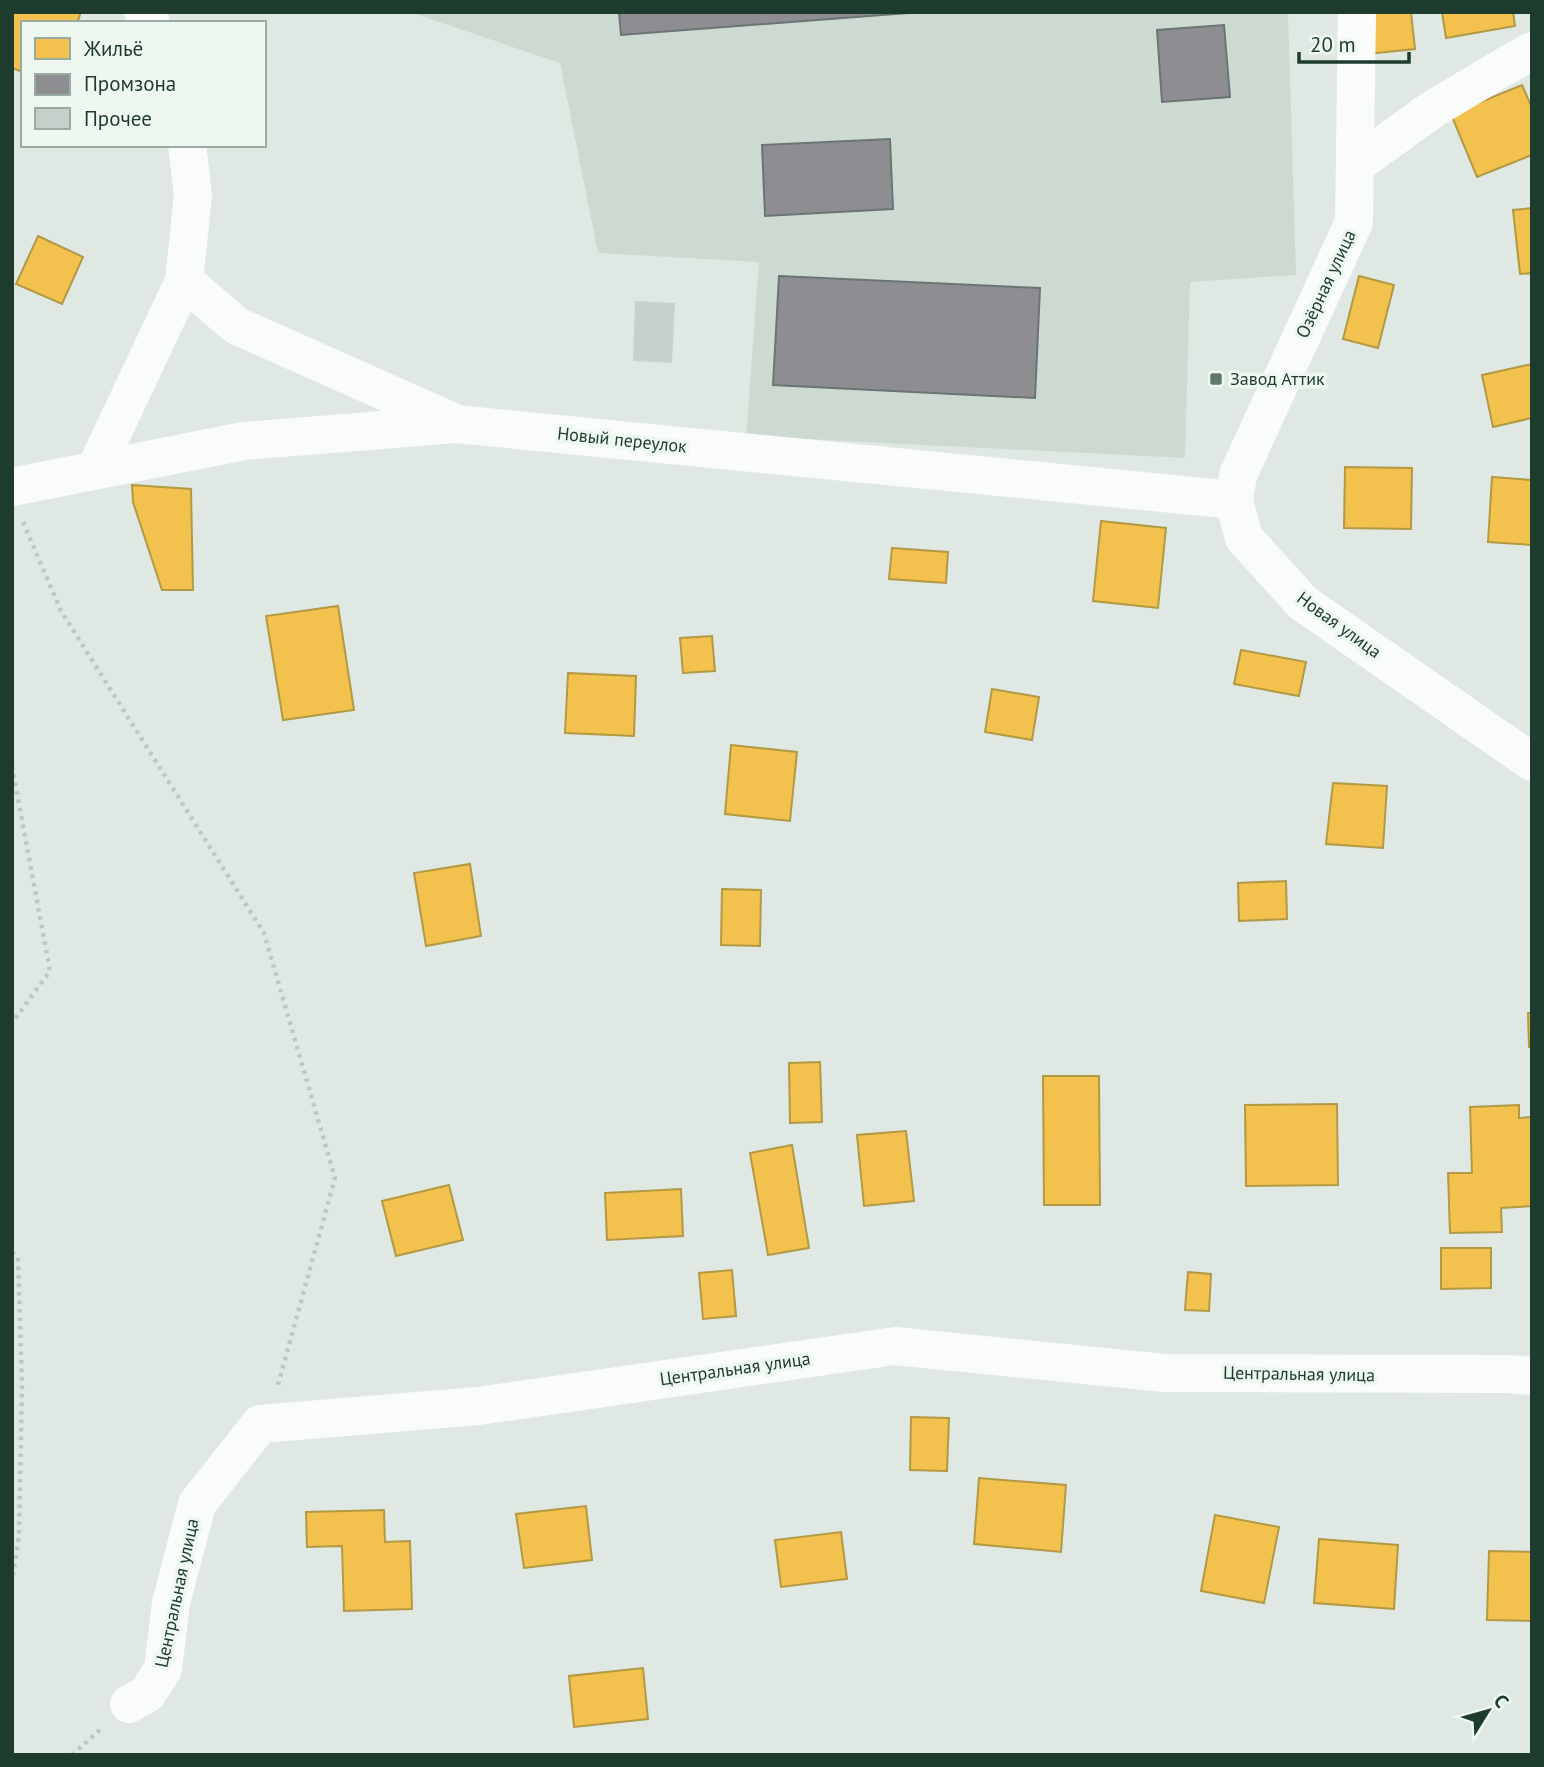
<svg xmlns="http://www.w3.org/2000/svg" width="1544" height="1767" font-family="'PT Sans',sans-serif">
	<rect width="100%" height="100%" fill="#e0e8e3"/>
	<polygon fill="#cddad2" points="409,12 1288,12 1296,275 1190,282 1185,458 746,436 759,262 598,253 560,63"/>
	<g fill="#f2c14e" stroke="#b29944" stroke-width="2">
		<polygon points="12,12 81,12 77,23 23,23 23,72 12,68"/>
		<polygon points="1383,12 1411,12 1415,49 1368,54 1364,14"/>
		<polygon points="1442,12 1513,12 1515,26 1446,38"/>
		<polygon points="1522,85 1532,108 1532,155 1477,177 1451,114"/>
		<polygon points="1532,208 1532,273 1520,274 1513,210"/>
		<polygon points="38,236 83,257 62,304 16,284"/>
		<polygon points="1359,276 1394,285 1378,348 1343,339"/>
		<polygon points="1532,364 1532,418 1493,427 1482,375"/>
		<polygon points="1345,467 1412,468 1411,529 1344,528"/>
		<polygon points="1492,477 1532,480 1532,545 1488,542"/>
		<polygon points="132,485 191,489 193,590 162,590 133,502"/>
		<polygon points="1101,521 1166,528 1158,608 1093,601"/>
		<polygon points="892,548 948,552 946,583 889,579"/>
		<polygon points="338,606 354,710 283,720 266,616"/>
		<polygon points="712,636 715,671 683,673 680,638"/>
		<polygon points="1241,650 1306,662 1299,696 1234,684"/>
		<polygon points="568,673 636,676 634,736 565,733"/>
		<polygon points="992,689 1039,697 1032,740 985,732"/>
		<polygon points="731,745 797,752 790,821 725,814"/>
		<polygon points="1333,783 1387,786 1383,848 1326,844"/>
		<polygon points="470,864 481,936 426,946 414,873"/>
		<polygon points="1286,881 1287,919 1239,921 1238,883"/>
		<polygon points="722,889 761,890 760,946 721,945"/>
		<polygon points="1528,1013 1532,1013 1532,1047 1529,1047"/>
		<polygon points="820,1062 822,1122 790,1123 789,1063"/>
		<polygon points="1043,1076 1099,1076 1100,1205 1044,1205"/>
		<polygon points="1337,1104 1338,1185 1246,1186 1245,1105"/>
		<polygon points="1519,1105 1519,1118 1532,1117 1532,1206 1501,1208 1502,1232 1450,1233 1448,1173 1472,1173 1470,1107"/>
		<polygon points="906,1131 914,1201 864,1206 857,1135"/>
		<polygon points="792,1145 809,1248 768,1255 750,1153"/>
		<polygon points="449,1185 463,1240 396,1256 382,1201"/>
		<polygon points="681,1189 683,1236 607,1240 605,1193"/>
		<polygon points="1441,1248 1491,1248 1491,1288 1441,1289"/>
		<polygon points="732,1270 736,1316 703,1319 699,1273"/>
		<polygon points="1188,1272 1211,1274 1209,1311 1185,1310"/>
		<polygon points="911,1417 949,1418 947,1471 910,1470"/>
		<polygon points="979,1478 1066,1485 1061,1552 974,1544"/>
		<polygon points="586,1506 592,1560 524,1568 516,1514"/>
		<polygon points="384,1510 385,1542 410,1541 412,1609 344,1611 342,1546 307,1547 306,1512"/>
		<polygon points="1215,1515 1279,1527 1264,1603 1201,1591"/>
		<polygon points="841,1532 847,1579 781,1587 775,1540"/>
		<polygon points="1319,1539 1398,1545 1394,1609 1314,1603"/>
		<polygon points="1489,1551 1532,1552 1532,1621 1487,1620"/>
		<polygon points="643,1668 648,1719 574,1727 569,1676"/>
	</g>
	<g fill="#8d8d92" stroke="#6b7574" stroke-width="2">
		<polygon points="619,12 922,12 621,35"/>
		<polygon points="1224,25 1230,97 1162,102 1157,30"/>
		<polygon points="890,139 893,209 765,216 762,145"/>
		<polygon points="779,276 1040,288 1035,398 773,385"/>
	</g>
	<polygon fill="#c7cfca" stroke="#c9d1cc" stroke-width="2" points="636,302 674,304 671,362 634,360"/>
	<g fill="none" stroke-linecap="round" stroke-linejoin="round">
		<g stroke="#bec8c3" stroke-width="4.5" stroke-dasharray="3.5 5" stroke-linecap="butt">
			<polyline points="23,522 61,611 264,933 335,1178 278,1385"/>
			<polyline points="12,766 50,971 12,1023"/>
			<polyline points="12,1252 18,1258 22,1387 19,1536 12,1581"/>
			<polyline points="72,1755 103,1727"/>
		</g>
		<g stroke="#fafcfb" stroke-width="38">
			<polyline points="143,12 151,23"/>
			<polyline points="1357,12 1354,222 1238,475 1234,500 1244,538 1303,603 1532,762"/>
			<polyline points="1355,165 1433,109 1495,72 1532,51"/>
			<polyline points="184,281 237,326 453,422"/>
			<polyline points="95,470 184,281 193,195 187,145"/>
			<polyline points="12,487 244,441 456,424 1234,500"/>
			<polyline points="129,1704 147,1694 163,1669 171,1603 197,1504 260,1424 478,1406 895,1346 1165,1373 1508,1374 1532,1376"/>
		</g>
	</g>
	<rect fill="#61786d" stroke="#eef7f0" stroke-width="2.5" x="1209" y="372" width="14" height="14" rx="3.5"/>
	<g text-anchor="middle" stroke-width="7" stroke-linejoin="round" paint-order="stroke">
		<g font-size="18" fill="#1d3c2d" stroke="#eef7f0">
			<text transform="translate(1326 284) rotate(-65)" y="6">Озёрная улица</text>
			<text transform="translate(622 440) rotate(6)" y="6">Новый переулок</text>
			<text transform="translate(1339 625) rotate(36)" y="6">Новая улица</text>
			<text transform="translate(735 1369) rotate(-8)" y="6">Центральная улица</text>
			<text transform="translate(1299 1374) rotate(1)" y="6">Центральная улица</text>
			<text transform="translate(177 1593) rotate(-78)" y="6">Центральная улица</text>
		</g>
		<g font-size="18" fill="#1d3c2d" stroke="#eef7f0" text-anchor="start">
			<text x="1230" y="385">Завод Аттик</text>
		</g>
	</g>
	<rect width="1544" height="1767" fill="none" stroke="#1d3c2d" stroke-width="28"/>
	<rect x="21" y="21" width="245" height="126" fill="#eef7f0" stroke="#9aaca2" stroke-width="2"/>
	<rect x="35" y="38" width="35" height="21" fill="#f2c14e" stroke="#9aaca2" stroke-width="2"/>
	<text x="84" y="56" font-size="21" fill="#1d3c2d">Жильё</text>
	<rect x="35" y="74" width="35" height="21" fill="#8d8d92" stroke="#9aaca2" stroke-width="2"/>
	<text x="84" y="91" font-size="21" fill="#1d3c2d">Промзона</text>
	<rect x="35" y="108" width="35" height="21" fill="#c7cfca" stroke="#9aaca2" stroke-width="2"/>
	<text x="84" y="126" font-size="21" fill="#1d3c2d">Прочее</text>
	<g transform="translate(1488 1711) rotate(53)" stroke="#eef7f0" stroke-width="5" paint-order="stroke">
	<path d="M0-5L12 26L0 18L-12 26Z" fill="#1d3c2d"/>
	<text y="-10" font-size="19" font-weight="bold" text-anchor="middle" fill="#1d3c2d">С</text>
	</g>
	<path d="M1299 52v10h110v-10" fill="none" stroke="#1d3c2d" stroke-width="3.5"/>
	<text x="1310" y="52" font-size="21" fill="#1d3c2d" stroke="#eef7f0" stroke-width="5" paint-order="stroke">20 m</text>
</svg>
